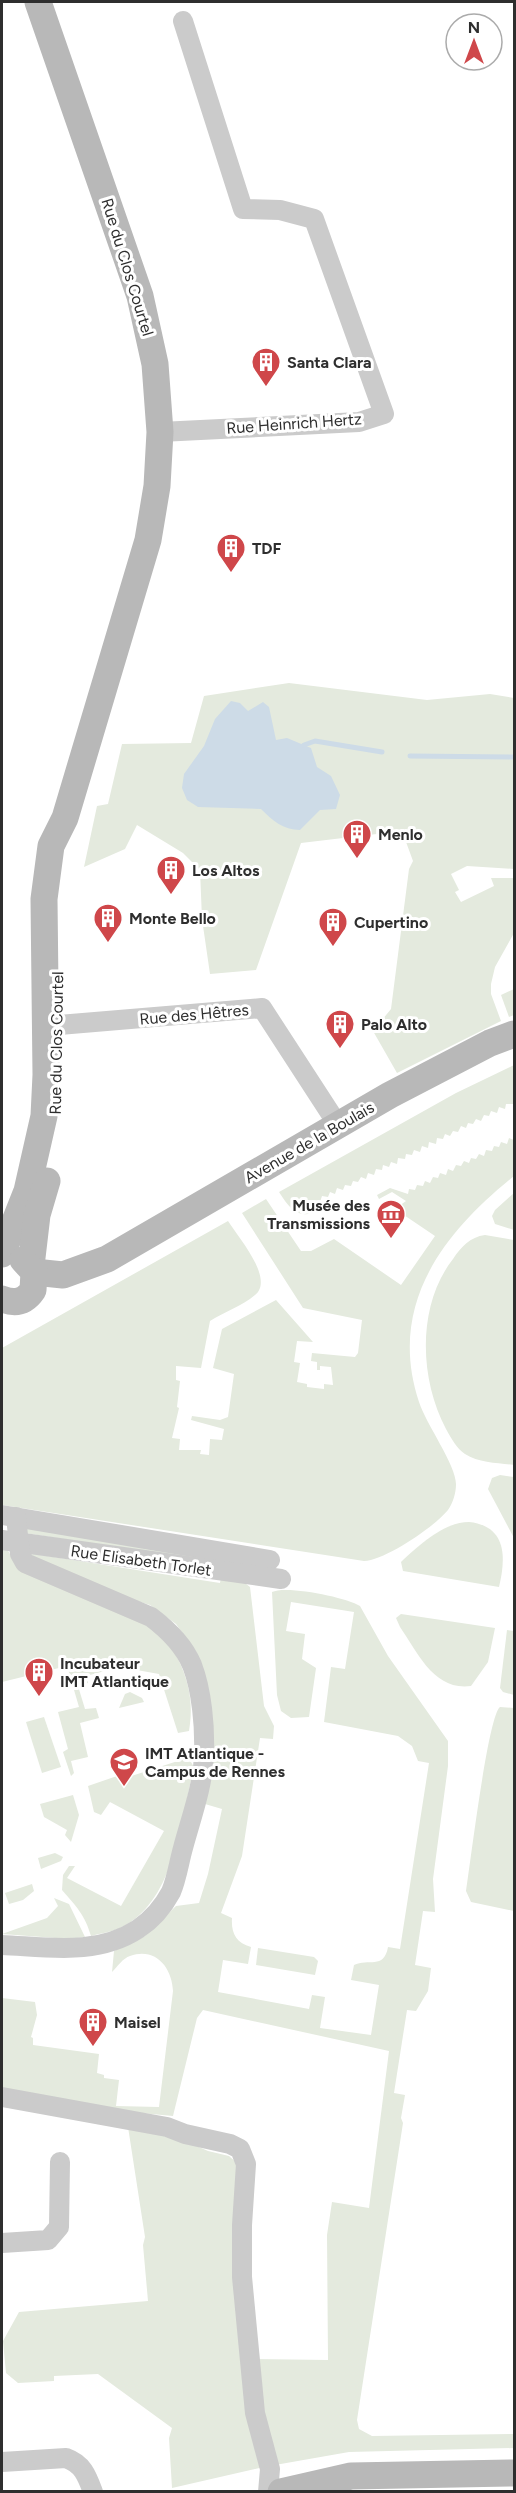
<svg xmlns="http://www.w3.org/2000/svg" width="516" height="2493" font-family="Figtree,sans-serif">
	<rect width="100%" height="100%" fill="#fff"/>
	<g fill="#e4eade">
		<polygon points="289,683 427,700 490,694 514,698 514,869 467,866 451,874 459,890 455,892 461,902 494,886 491,878 514,878 514,933 495,967 491,984 491,994 501,1021 397,1073 373,1031 391,1009 409,869 413,861 402,831 301,843 256,970 210,974 202,919 200,870 183,853 137,825 125,849 84,867 97,806 108,804 122,744 191,743 204,696"/>
		<polygon points="514,989 514,1015 509,1017 501,995"/>
		<path d="M 514,1065 L 513,1104 L 506,1104 L 505,1109 L 499,1107 L 497,1113 L 491,1111 L 489,1116 L 484,1115 L 481,1121 L 476,1119 L 473,1124 L 468,1123 L 466,1128 L 461,1126 L 458,1132 L 453,1131 L 450,1136 L 445,1134 L 443,1139 L 437,1138 L 436,1144 L 429,1142 L 428,1148 L 422,1146 L 420,1152 L 414,1150 L 412,1155 L 406,1154 L 405,1159 L 398,1158 L 397,1164 L 391,1162 L 389,1167 L 383,1165 L 382,1170 L 376,1169 L 374,1175 L 368,1173 L 366,1179 L 361,1177 L 358,1182 L 353,1181 L 351,1186 L 345,1185 L 343,1190 L 337,1188 L 335,1194 L 330,1192 L 328,1197 L 322,1196 L 317,1211 C 298,1221 288,1206 279,1192 L 456,1093 Z"/>
		<path d="M 509,1138 L 514,1140 L 514,1176 C 443,1233 387,1305 419,1402 C 426,1424 456,1465 456,1484 C 456,1493 453,1503 448,1510 C 434,1527 386,1560 364,1561 L 2,1505 L 2,1348 L 228,1221 C 238,1237 275,1279 255,1295 C 242,1306 224,1312 210,1321 L 201,1368 L 176,1366 L 176,1380 L 180,1381 L 177,1407 L 179,1408 L 172,1438 L 180,1439 L 179,1450 L 201,1450 L 200,1454 L 209,1455 L 210,1439 L 222,1440 L 224,1429 L 191,1420 L 192,1416 L 220,1420 L 228,1417 L 234,1374 L 213,1368 L 222,1329 L 276,1300 L 313,1342 L 297,1341 L 294,1362 L 300,1363 L 297,1382 L 307,1384 L 307,1387 L 324,1389 L 324,1384 L 333,1385 L 331,1367 L 320,1366 L 320,1370 L 317,1370 L 317,1362 L 311,1361 L 312,1353 L 355,1357 L 358,1353 L 362,1320 L 303,1308 L 242,1213 L 266,1199 L 301,1251 L 311,1251 L 334,1239 L 401,1285 L 435,1236 L 395,1209 L 406,1201 L 392,1192 L 379,1199 L 377,1195 L 390,1188 L 408,1194 L 409,1189 L 415,1190 L 417,1185 L 423,1186 L 425,1181 L 430,1183 L 433,1177 L 438,1178 L 440,1173 L 446,1175 L 448,1169 L 453,1171 L 456,1165 L 461,1166 L 464,1161 L 469,1163 L 471,1158 L 476,1159 L 479,1154 L 484,1156 L 486,1150 L 492,1151 L 494,1146 L 499,1147 L 501,1142 L 507,1144 Z"/>
		<polygon points="514,1193 514,1230 495,1224 492,1216 495,1210"/>
		<path d="M 485,1235 L 514,1240 L 514,1465 C 499,1463 479,1463 465,1454 C 457,1449 451,1438 446,1429 C 419,1378 417,1305 453,1259 C 461,1247 470,1237 485,1235 Z"/>
		<polygon points="500,1475 514,1477 514,1538 488,1489 492,1478"/>
		<path d="M 469,1522 C 507,1526 506,1558 499,1587 L 403,1571 L 401,1562 C 419,1545 444,1522 469,1522 Z"/>
		<polygon points="26,1528 210,1557 209,1562 25,1533"/>
		<path d="M 2,1548 L 7,1549 L 16,1564 L 161,1632 C 183,1661 196,1694 189,1731 L 178,1733 L 159,1674 L 120,1667 L 86,1676 L 88,1683 L 78,1686 L 85,1709 L 96,1708 L 99,1718 L 80,1723 L 88,1757 L 71,1761 L 74,1773 L 71,1776 L 63,1752 L 68,1749 L 58,1712 L 79,1707 L 67,1666 L 2,1682 Z"/>
		<path d="M 28,1553 L 220,1583 L 221,1577 L 241,1580 L 250,1587 L 264,1706 L 274,1726 L 273,1739 L 260,1738 L 242,1856 L 221,1913 L 232,1918 C 231,1933 236,1943 251,1947 L 248,1964 L 223,1960 L 218,1992 L 309,2009 L 312,1995 L 325,1997 L 320,2028 L 371,2035 L 379,1985 L 351,1980 L 354,1965 C 368,1958 384,1970 388,1947 L 400,1949 L 429,1763 L 418,1761 L 412,1746 L 398,1736 L 324,1722 L 331,1667 L 345,1669 L 354,1612 L 291,1602 L 286,1631 L 305,1634 L 302,1659 L 316,1668 L 309,1717 L 291,1718 L 281,1711 L 277,1695 L 272,1592 C 286,1585 346,1597 360,1606 L 388,1656 L 448,1741 L 448,1766 L 433,1879 L 435,1912 L 423,1911 L 415,1965 L 431,1968 L 428,1991 L 416,2011 L 407,2010 L 394,2093 L 405,2095 L 401,2118 L 403,2123 L 357,2420 L 359,2429 L 372,2436 L 514,2434 L 514,2448 L 349,2452 L 275,2465 L 252,2359 L 328,2360 L 327,2235 L 332,2202 L 369,2208 L 389,2051 L 203,2010 L 197,2018 L 173,2116 L 130,2112 L 2,2091 L 2,1998 L 35,2002 L 37,2015 L 31,2037 L 33,2038 L 33,2045 L 99,2054 L 97,2073 L 104,2075 L 104,2078 L 119,2080 L 116,2106 L 159,2107 L 173,1991 C 172,1968 156,1947 130,1956 C 123,1958 117,1967 112,1972 L 114,1951 L 145,1936 L 176,1906 L 199,1903 L 208,1874 L 222,1809 L 205,1804 L 213,1771 L 210,1727 L 197,1653 L 176,1624 L 150,1605 L 112,1593 L 31,1558 Z"/>
		<path d="M 401,1614 L 495,1628 L 488,1662 L 471,1686 C 434,1691 418,1653 400,1627 L 396,1618 Z"/>
		<polygon points="507,1630 514,1631 514,1695 503,1692 500,1688"/>
		<polygon points="130,1692 142,1698 144,1702 119,1708 125,1694"/>
		<path d="M 500,1707 L 514,1708 L 514,1911 L 471,1902 L 466,1891 C 470,1866 488,1716 500,1707 Z"/>
		<polygon points="44,1717 61,1767 42,1773 26,1722"/>
		<path d="M 184,1759 L 191,1762 L 194,1767 C 181,1819 175,1901 122,1927 C 113,1932 101,1933 91,1936 C 85,1915 76,1906 62,1890 L 63,1875 L 69,1866 L 75,1866 L 67,1878 L 121,1906 L 164,1831 L 110,1802 L 101,1815 L 94,1812 L 88,1786 L 117,1776 L 119,1780 Z"/>
		<polygon points="73,1795 79,1815 71,1842 65,1835 67,1830 44,1817 40,1804"/>
		<polygon points="55,1853 63,1857 61,1861 41,1869 38,1858"/>
		<polygon points="32,1884 34,1891 23,1900 9,1904 5,1893"/>
		<polygon points="54,1898 69,1904 85,1937 69,1939 2,1934 47,1918 58,1906"/>
		<polygon points="258,1948 314,1957 318,1961 315,1975 256,1965"/>
		<polygon points="128,2127 167,2133 208,2151 229,2156 238,2164 264,2467 172,2488 169,2438 172,2428 98,2374 54,2376 54,2381 18,2383 6,2373 3,2341 19,2312 148,2301 143,2245 145,2237"/>
	</g>
	<path fill="#cddbe7" d="M 231,701 L 240,703 L 248,711 L 263,702 L 269,707 L 276,740 L 287,738 L 311,748 L 317,767 L 331,776 L 340,795 L 336,809 L 320,810 L 300,830 C 283,830 272,820 261,809 L 198,807 L 187,800 L 182,788 L 184,774 L 204,746 L 215,719 Z"/>
	<g fill="none" stroke-linecap="round" stroke-linejoin="round">
		<g stroke="#cddbe7" stroke-width="5">
			<polyline points="304,745 315,741 382,752"/>
			<polyline points="410,756 514,757"/>
		</g>
		<g stroke="#cbcbcb" stroke-width="20">
			<polyline points="160,432 359,422 384,414 314,219 280,210 243,209 183,21"/>
			<polyline points="59,1025 262,1008 338,1125"/>
			<polyline points="2,1515 270,1560"/>
			<polyline points="2,1540 281,1579"/>
			<path d="M 2,1945 C 48,1947 97,1956 138,1929 C 153,1919 163,1907 171,1892 C 177,1878 179,1862 183,1848 C 191,1818 203,1786 204,1755 C 205,1727 202,1691 192,1665 C 184,1646 167,1629 151,1617 L 25,1563 L 20,1554 L 16,1517"/>
			<polyline points="2,2097 167,2127 185,2134 230,2144 240,2149 246,2164 242,2225 242,2277 255,2413 270,2469 268,2492"/>
			<polyline points="2,2243 48,2240 59,2227 60,2162"/>
			<path d="M 2,2462 L 66,2458 C 83,2464 87,2476 93,2492"/>
		</g>
		<g stroke="#b8b8b8" stroke-width="27">
			<polyline points="2,1254 27,1191 44,1116 46,1075 44,899 51,846 65,818 148,540 157,486 160,432 155,364 140,296 38,2"/>
			<polyline points="31,1266 37,1215 47,1181"/>
			<polyline points="34,1272 63,1275 107,1259 390,1095 490,1043 514,1034"/>
			<path d="M 2,1299 C 15,1304 25,1302 33,1290 L 34,1272 L 23,1260"/>
			<polyline points="281,2492 351,2476 514,2473"/>
		</g>
	</g>
	<defs>
		<g id="building-pin" transform="scale(1.5)"><path d="M0 17L-7.5 6A9.5 9.5 0 1 1 7.5 6Z" fill="#cf474a" stroke="#fff"/><path d="M-4-6H4V6H1V3H-1V6H-4ZM-2.5-4.3h1.7v1.8h-1.7ZM.8-4.3h1.7v1.8H.8ZM-2.5-1h1.7V.8h-1.7ZM.8-1h1.7V.8H.8Z" fill="#fff"/></g>
		<g id="museum-pin" transform="scale(1.5)"><path d="M0 17L-7.5 6A9.5 9.5 0 1 1 7.5 6Z" fill="#cf474a" stroke="#fff"/><path d="M0-6L6-3V-2H-6V-3ZM-5-1h2V3h-2ZM-1-1h2V3h-2ZM3-1h2V3H3ZM-6 4H6V6H-6Z" fill="#fff"/></g>
		<g id="university-pin" transform="scale(1.5)"><path d="M0 17L-7.5 6A9.5 9.5 0 1 1 7.5 6Z" fill="#cf474a" stroke="#fff"/><path d="M0-5L7-2L0 1L-7-2ZM-4 1L0 2.5L4 1V4Q0 6-4 4Z" fill="#fff"/></g>
	</defs>
	<g fill-rule="evenodd">
		<use href="#building-pin" x="266" y="362"/>
		<use href="#building-pin" x="231" y="548"/>
		<use href="#building-pin" x="357" y="834"/>
		<use href="#building-pin" x="171" y="870"/>
		<use href="#building-pin" x="108" y="918"/>
		<use href="#building-pin" x="333" y="922"/>
		<use href="#building-pin" x="340" y="1024"/>
		<use href="#museum-pin" x="391" y="1214"/>
		<use href="#building-pin" x="39" y="1672"/>
		<use href="#university-pin" x="124" y="1762"/>
		<use href="#building-pin" x="93" y="2022"/>
	</g>
	<g text-anchor="middle" stroke-width="6" stroke-linejoin="round" paint-order="stroke">
		<g font-size="16" fill="#2e2e2e" stroke="#fff">
			<text transform="translate(128 267) rotate(73)" y="6">Rue du Clos Courtel</text>
			<text transform="translate(294 423) rotate(-4)" y="6">Rue Heinrich Hertz</text>
			<text transform="translate(194 1014) rotate(-5)" y="6">Rue des Hêtres</text>
			<text transform="translate(56 1043) rotate(-89)" y="6">Rue du Clos Courtel</text>
			<text transform="translate(309 1142) rotate(-30)" y="6">Avenue de la Boulais</text>
			<text transform="translate(141 1560) rotate(8)" y="6">Rue Elisabeth Torlet</text>
		</g>
		<g font-size="16" font-weight="bold" fill="#2e2e2e" stroke="#fff" text-anchor="start">
			<text x="287" y="368">Santa Clara</text>
			<text x="252" y="554">TDF</text>
			<text x="378" y="840">Menlo</text>
			<text x="192" y="876">Los Altos</text>
			<text x="129" y="924">Monte Bello</text>
			<text x="354" y="928">Cupertino</text>
			<text x="361" y="1030">Palo Alto</text>
			<text x="370" y="1211" text-anchor="end">Musée des<tspan x="370" dy="18">Transmissions</tspan></text>
			<text x="60" y="1669">Incubateur<tspan x="60" dy="18">IMT Atlantique</tspan></text>
			<text x="145" y="1759">IMT Atlantique -<tspan x="145" dy="18">Campus de Rennes</tspan></text>
			<text x="114" y="2028">Maisel</text>
		</g>
	</g>
	<rect width="516" height="2493" fill="none" stroke="#2e2e2e" stroke-width="6"/>
	<g transform="translate(474 42)"><circle r="28" fill="#ffffff" stroke="#ababab" stroke-width="1.5"/>
	<path d="M0-4.5L10 22L0 15L-10 22Z" fill="#cf474a"/>
	<text y="-9" font-size="16" font-weight="bold" text-anchor="middle" fill="#2e2e2e">N</text>
	</g>
</svg>
